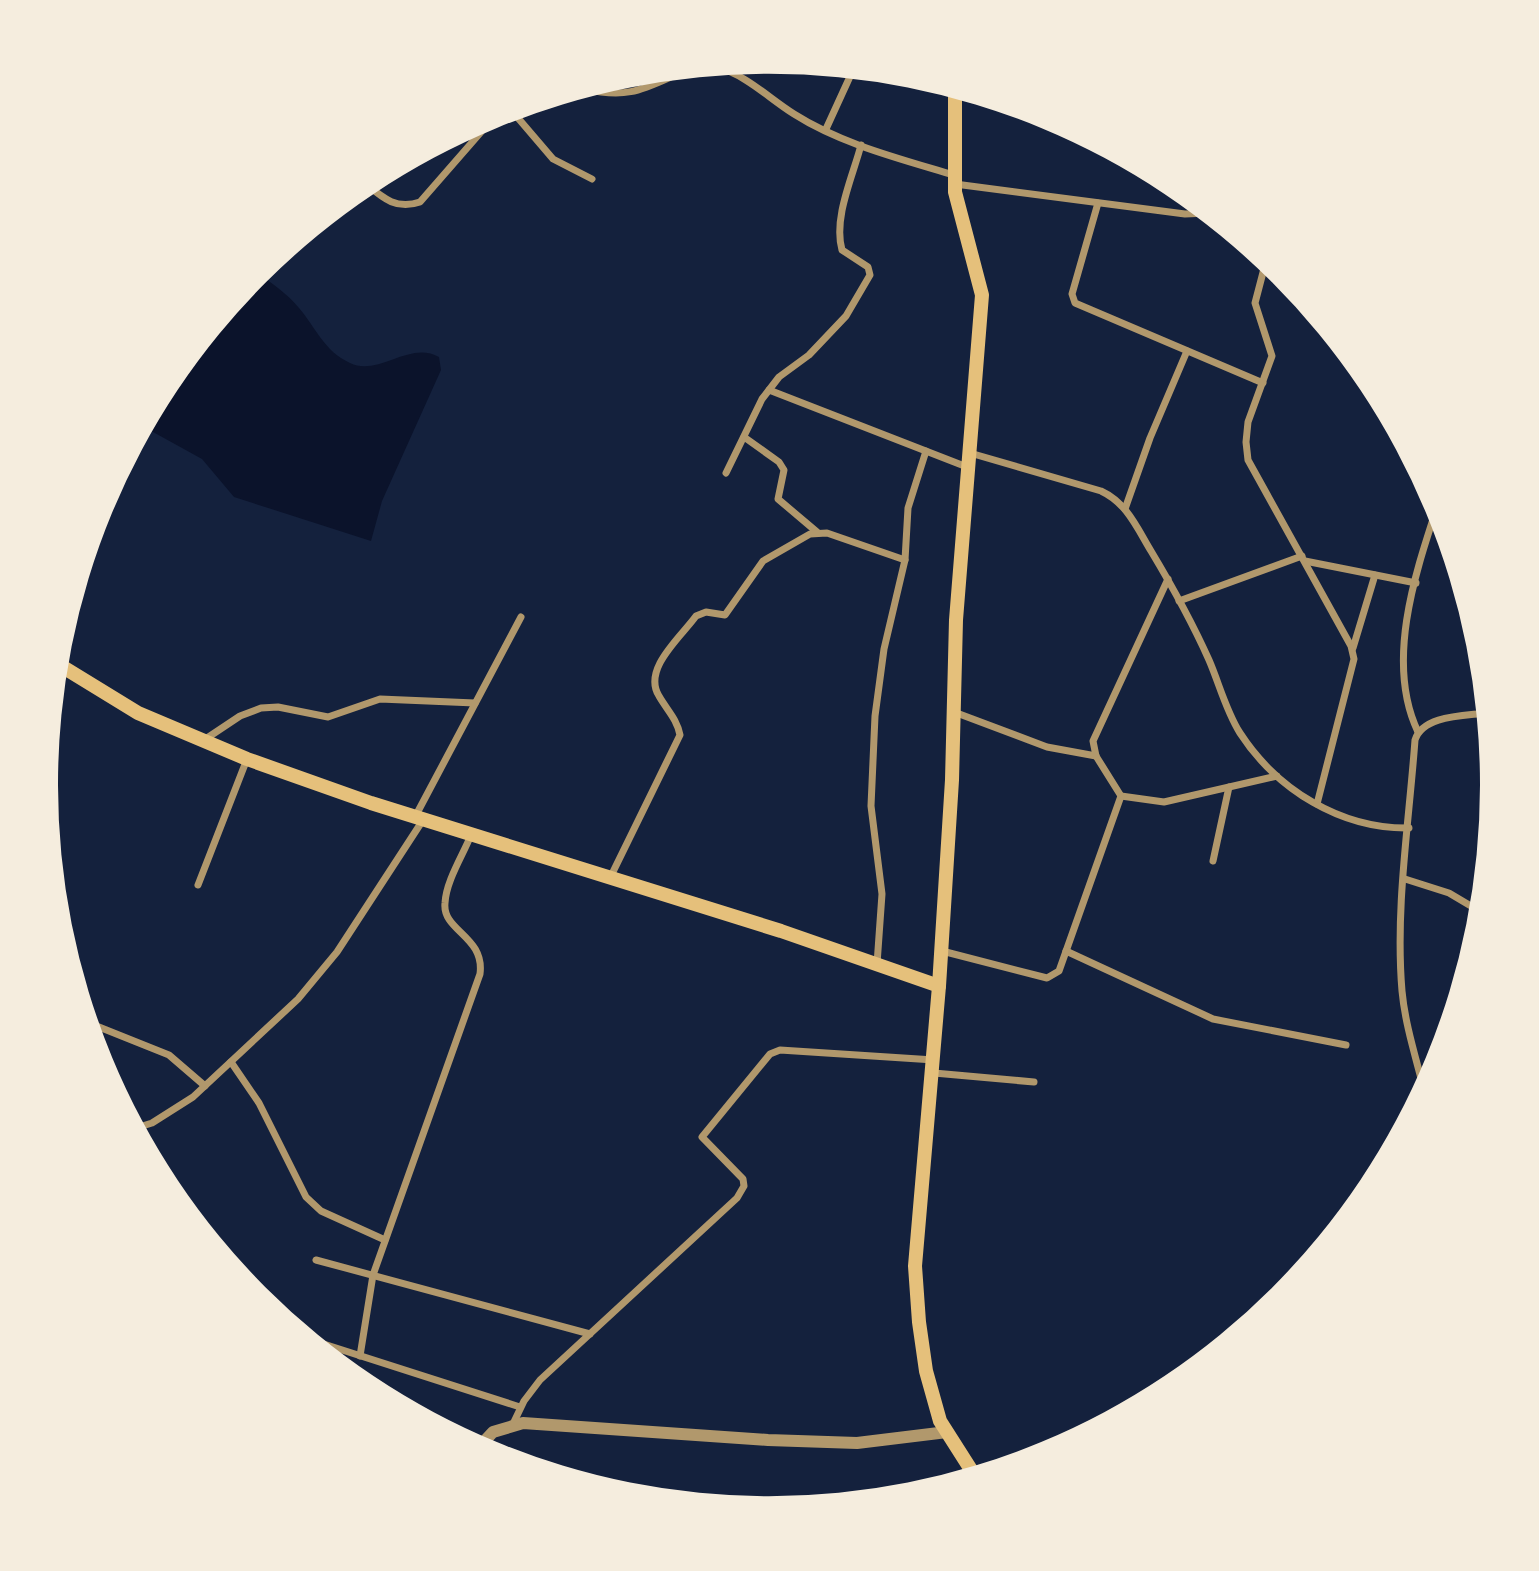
<svg xmlns="http://www.w3.org/2000/svg" width="1539" height="1571" font-family="'Roboto Serif',serif">
	<rect width="100%" height="100%" fill="#14213d"/>
	<path fill="#0b132b" d="M 258,273 C 271,283 288,294 299,308 C 316,328 324,351 350,363 C 378,377 410,340 439,357 L 441,370 L 382,501 L 371,541 L 234,497 L 202,459 L 144,427 L 168,383 Z"/>
	<g fill="none" stroke-linecap="round" stroke-linejoin="round">
		<g stroke="#b1986c" stroke-width="7">
			<path d="M 717,67 C 748,76 767,97 794,114 C 841,144 901,159 954,175"/>
			<path d="M 585,89 C 632,100 646,87 689,69"/>
			<polyline points="512,111 553,159 592,179"/>
			<polyline points="826,129 853,70"/>
			<path d="M 366,184 C 384,199 397,210 420,202 L 495,116"/>
			<polyline points="955,184 1185,214 1208,213"/>
			<polyline points="1098,203 1072,294 1075,303 1263,383"/>
			<polyline points="1266,261 1255,303 1272,356 1248,422 1246,442 1248,460 1351,646 1354,659 1317,804"/>
			<polyline points="769,390 967,467"/>
			<polyline points="744,437 779,462 784,470 778,499 817,532"/>
			<path d="M 970,453 L 1101,491 C 1127,503 1137,528 1151,551 C 1172,586 1192,622 1209,660 C 1219,683 1226,711 1240,733 C 1277,790 1341,829 1409,828"/>
			<path d="M 726,473 L 762,399 L 779,377 L 809,355 L 846,316 L 870,275 L 868,267 L 842,250 C 833,218 853,176 861,145"/>
			<polyline points="1125,509 1150,438 1187,351"/>
			<polyline points="1305,561 1416,583"/>
			<polyline points="1179,601 1302,556"/>
			<polyline points="1353,648 1375,575"/>
			<polyline points="954,712 1047,747 1096,756"/>
			<path d="M 1418,732 C 1385,663 1415,574 1437,507"/>
			<polyline points="204,740 240,716 261,708 278,707 328,717 380,699 475,703"/>
			<polyline points="1121,796 1164,802 1277,776"/>
			<polyline points="415,817 521,617"/>
			<polyline points="1213,861 1229,787"/>
			<path d="M 610,878 L 680,735 C 677,719 667,710 659,696 C 642,669 681,637 696,616 L 706,612 L 725,615 L 763,561 L 810,534 L 827,533 L 905,560"/>
			<polyline points="1405,879 1449,893 1481,912"/>
			<polyline points="198,885 247,759"/>
			<polyline points="942,951 1047,978 1059,971 1121,796 1096,756 1093,741 1168,579"/>
			<polyline points="1066,951 1213,1019 1346,1045"/>
			<polyline points="877,964 882,894 871,806 875,716 884,649 905,560 908,508 926,451"/>
			<polyline points="89,1023 169,1055 205,1086"/>
			<polyline points="231,1062 259,1103 306,1197 321,1211 385,1240"/>
			<polyline points="934,1073 1034,1082"/>
			<path d="M 1424,1090 C 1416,1058 1405,1024 1402,991 C 1395,908 1409,823 1415,740 C 1423,715 1464,716 1486,713"/>
			<polyline points="136,1128 152,1123 193,1097 298,999 337,952 423,820"/>
			<polyline points="316,1260 590,1334"/>
			<polyline points="308,1339 520,1407"/>
			<path d="M 360,1356 L 373,1275 L 480,974 C 485,936 442,931 445,903 C 446,881 463,855 471,835"/>
			<polyline points="512,1426 524,1401 540,1380 737,1198 744,1186 743,1179 702,1137 770,1054 780,1050 934,1060"/>
		</g>
		<polyline stroke="#b1986c" stroke-width="12" points="479,1447 493,1432 523,1423 768,1440 857,1443 947,1432"/>
		<g stroke="#e5c07b" stroke-width="14">
			<polyline points="58,664 138,713 247,759 371,803 781,931 939,986 915,1266 919,1322 926,1371 940,1421 975,1476"/>
			<polyline points="939,986 952,780 956,620 982,295 955,192 955,89"/>
		</g>
	</g>
	<path d="M0 0H1539V1571H0ZM58 785a711 711 0 1 1 1422 0a711 711 0 1 1-1422 0Z" fill="#f5edde" fill-rule="evenodd"/>
</svg>
